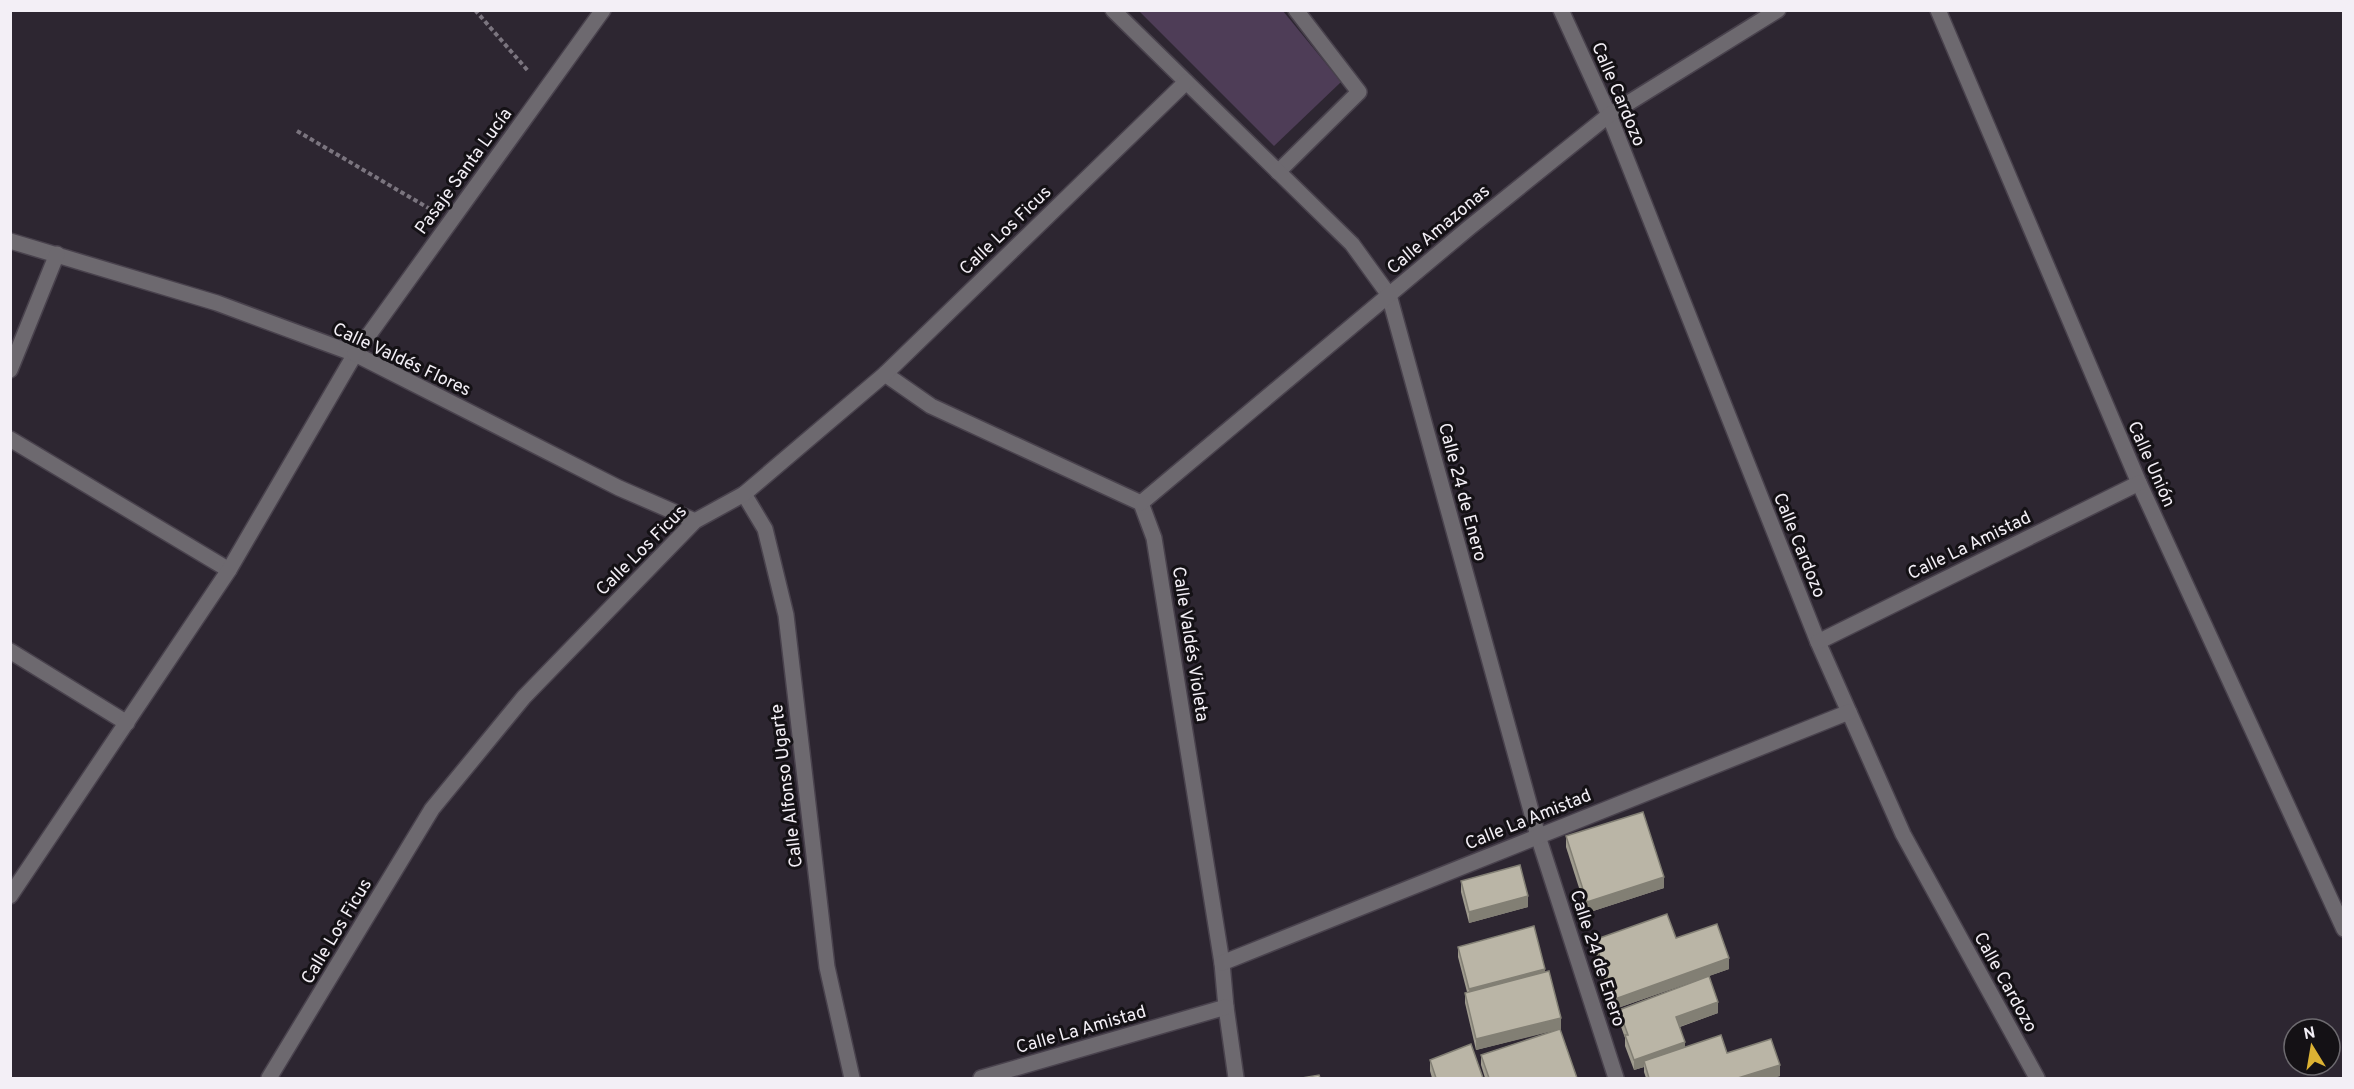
<svg xmlns="http://www.w3.org/2000/svg" width="2354" height="1089" font-family="Overpass,sans-serif">
	<rect width="100%" height="100%" fill="#2d2631"/>
	<polygon fill="#4e3d57" points="1139,11 1283,11 1341,82 1274,146"/>
	<g fill="none" stroke-linecap="round" stroke-linejoin="round">
		<g stroke="#49424d" stroke-width="18">
			<g id="service">
				<polyline points="1278,172 1359,92 1296,10"/>
				<polyline points="10,439 229,570"/>
				<polyline points="10,651 127,723"/>
				<polyline points="10,896 229,570 355,354"/>
			</g>
		</g>
		<g stroke="#49424d" stroke-width="18">
			<g id="minor">
				<polyline points="1113,10 1352,244 1389,295 1538,836 1616,1078"/>
				<polyline points="1561,10 1609,115 1818,642 1903,834 2037,1078"/>
				<polyline points="1938,10 2139,483 2344,929"/>
				<polyline points="10,241 217,303 355,354 619,488 695,521"/>
				<polyline points="355,354 603,10"/>
				<polyline points="10,370 57,254"/>
				<polyline points="885,374 931,406 1141,503 1154,538 1222,963 1226,1007 1236,1078"/>
				<polyline points="744,494 765,529 786,615 827,967 852,1078"/>
				<polyline points="1141,503 1470,227 1609,115 1778,10"/>
				<polyline points="1818,642 2139,483"/>
				<polyline points="1222,963 1849,712"/>
				<polyline points="269,1078 432,809 524,697 695,521 744,494 885,374 1186,82"/>
				<polyline points="981,1078 1226,1007"/>
			</g>
		</g>
		<g stroke="#7b757f" stroke-width="4" stroke-dasharray="4.5 3" stroke-linecap="butt">
			<polyline points="475,10 529,72"/>
			<polyline points="297,131 430,209"/>
		</g>
		<use href="#service" stroke="#6d696f" stroke-width="15"/>
		<use href="#minor" stroke="#6d696f" stroke-width="15"/>
	</g>
	<g fill="#a09c8f">
		<polygon points="1566,836 1664,888 1587,913 1566,847"/>
		<polygon points="1461,881 1528,907 1469,923 1461,892"/>
		<polygon points="1676,938 1729,969 1615,1009 1594,951 1594,940"/>
		<polygon points="1458,947 1545,972 1561,1029 1560,1029 1577,1078 1485,1078 1481,1065 1481,1055 1559,1029 1476,1050 1465,1003 1465,993 1467,992 1458,957"/>
		<polygon points="1619,1010 1718,1013 1680,1027 1685,1047 1727,1053 1780,1076 1772,1078 1646,1078 1644,1072 1644,1067 1634,1070 1625,1046 1625,1038 1619,1021"/>
		<polygon points="1430,1060 1483,1078 1432,1078 1430,1071"/>
	</g>
	<g fill="#827f74">
		<polygon points="1664,877 1664,888 1587,913 1587,902"/>
		<polygon points="1528,896 1528,907 1469,923 1469,912"/>
		<polygon points="1729,958 1729,969 1615,1009 1615,999"/>
		<polygon points="1545,969 1545,979 1469,1000 1469,989"/>
		<polygon points="1718,1002 1718,1013 1676,1028 1676,1017"/>
		<polygon points="1561,1018 1561,1029 1476,1050 1476,1039"/>
		<polygon points="1685,1042 1685,1053 1644,1061 1644,1067 1634,1070 1634,1060"/>
		<polygon points="1780,1065 1780,1076 1772,1078 1738,1078"/>
	</g>
	<g fill="#bab5a6" stroke="#827f74" stroke-width="1.5">
		<polygon points="1643,812 1664,877 1587,902 1566,836"/>
		<polygon points="1520,865 1528,896 1469,912 1461,881"/>
		<polygon points="1667,914 1676,938 1717,924 1729,958 1615,999 1594,940"/>
		<polygon points="1534,926 1545,969 1469,989 1458,947"/>
		<polygon points="1549,971 1561,1018 1476,1039 1465,993"/>
		<polygon points="1709,976 1718,1002 1676,1017 1685,1042 1634,1060 1625,1035 1628,1035 1619,1010"/>
		<polygon points="1560,1029 1577,1078 1489,1078 1481,1055"/>
		<polygon points="1721,1035 1727,1053 1771,1039 1780,1065 1738,1078 1649,1078 1644,1061"/>
		<polygon points="1471,1044 1483,1078 1436,1078 1430,1060"/>
		<polygon points="1319,1075 1320,1078 1302,1078"/>
	</g>
	<g text-anchor="middle" stroke-width="6" stroke-linejoin="round" paint-order="stroke">
		<g font-size="18" fill="#f3eff6" stroke="#141115">
			<text transform="translate(1619 94) rotate(67)" y="6">Calle Cardozo</text>
			<text transform="translate(463 171) rotate(-54)" y="6">Pasaje Santa Lucía</text>
			<text transform="translate(1438 229) rotate(-40)" y="6">Calle Amazonas</text>
			<text transform="translate(1005 230) rotate(-44)" y="6">Calle Los Ficus</text>
			<text transform="translate(402 359) rotate(25)" y="6">Calle Valdés Flores</text>
			<text transform="translate(2152 464) rotate(66)" y="6">Calle Unión</text>
			<text transform="translate(1463 492) rotate(75)" y="6">Calle 24 de Enero</text>
			<text transform="translate(1800 545) rotate(68)" y="6">Calle Cardozo</text>
			<text transform="translate(1969 545) rotate(-26)" y="6">Calle La Amistad</text>
			<text transform="translate(641 550) rotate(-45)" y="6">Calle Los Ficus</text>
			<text transform="translate(1191 644) rotate(81)" y="6">Calle Valdés Violeta</text>
			<text transform="translate(786 786) rotate(-97)" y="6">Calle Alfonso Ugarte</text>
			<text transform="translate(1528 819) rotate(-22)" y="6">Calle La Amistad</text>
			<text transform="translate(336 931) rotate(-59)" y="6">Calle Los Ficus</text>
			<text transform="translate(1598 958) rotate(72)" y="6">Calle 24 de Enero</text>
			<text transform="translate(2006 982) rotate(61)" y="6">Calle Cardozo</text>
			<text transform="translate(1081 1029) rotate(-16)" y="6">Calle La Amistad</text>
		</g>
	</g>
	<rect width="2354" height="1089" fill="none" stroke="#f3eff6" stroke-width="24"/>
	<g transform="translate(2312 1047) rotate(349)"><circle r="28" fill="#141115" stroke="#6d6a6f" stroke-width="1.5"/>
	<path d="M0-4.5L10 22L0 15L-10 22Z" fill="#dcb233"/>
	<text y="-9" font-size="16" font-weight="bold" text-anchor="middle" fill="#f3eff6">N</text>
	</g>
</svg>
